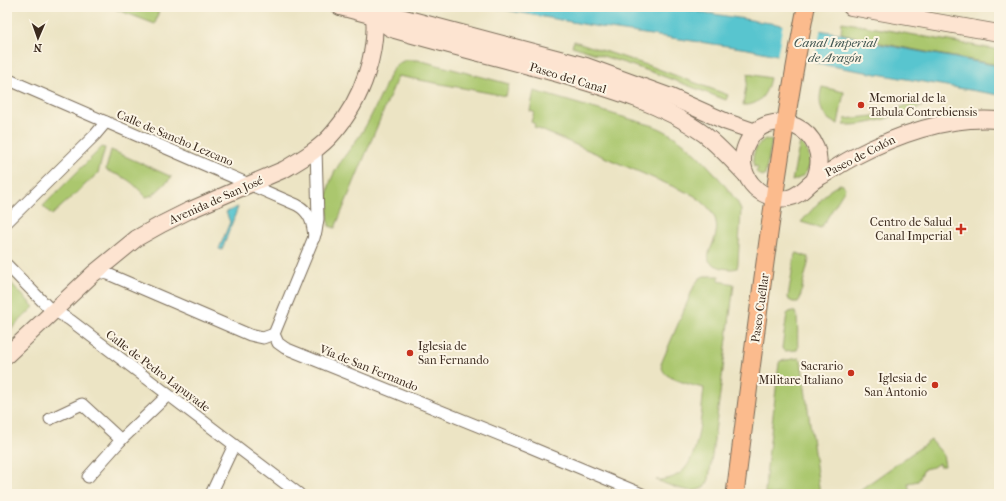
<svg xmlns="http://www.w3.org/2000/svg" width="1006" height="501" font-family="'IM FELL French Canon',serif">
	<rect width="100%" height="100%" fill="#fcf5e5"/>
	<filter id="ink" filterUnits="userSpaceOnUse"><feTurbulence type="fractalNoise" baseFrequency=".025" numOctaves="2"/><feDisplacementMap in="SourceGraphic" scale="8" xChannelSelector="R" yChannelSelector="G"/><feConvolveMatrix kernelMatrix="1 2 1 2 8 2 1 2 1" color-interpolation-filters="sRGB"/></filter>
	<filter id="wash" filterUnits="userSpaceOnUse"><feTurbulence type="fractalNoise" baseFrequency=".012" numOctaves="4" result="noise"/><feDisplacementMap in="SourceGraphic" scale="16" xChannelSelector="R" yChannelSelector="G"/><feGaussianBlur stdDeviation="0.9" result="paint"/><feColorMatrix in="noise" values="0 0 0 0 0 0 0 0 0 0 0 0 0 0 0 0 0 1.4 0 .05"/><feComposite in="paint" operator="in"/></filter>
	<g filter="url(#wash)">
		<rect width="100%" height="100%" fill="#ece4c4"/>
		<g fill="#abc76e" stroke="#737846">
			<polygon points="110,7 160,7 155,24"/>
			<polygon points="842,22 999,50 999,65 921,51 881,43 841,33"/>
			<polygon points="574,41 653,67 728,95 726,100 652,72 572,46"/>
			<path d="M 405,60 L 418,60 L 509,84 L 506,96 L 398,76 L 335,228 L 329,226 C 328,213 326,199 329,186 C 334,166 353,147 364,129 C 371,117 377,104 383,91 C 389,77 390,67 405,60 Z"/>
			<path d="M 748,74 L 770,78 C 767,93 760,106 743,105 Z"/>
			<path d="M 822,87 L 844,92 L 838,124 C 821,119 817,103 822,87 Z"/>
			<path d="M 534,91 L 654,126 C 689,140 717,174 738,203 L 741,210 L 738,263 L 737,268 C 729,271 715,267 709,261 C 707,254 711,249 713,243 C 723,220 711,207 693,195 L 534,127 L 535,124 L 531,122 L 534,112 L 530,111 Z"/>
			<path d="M 911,104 L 922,107 C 896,115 871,126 844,125 L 845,119 L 873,116 Z"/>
			<path d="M 765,139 L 772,141 L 765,176 L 759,175 L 756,171 L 758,169 L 757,166 L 754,167 C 751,155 755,146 765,139 Z"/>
			<path d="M 800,142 C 815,156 813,175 792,181 Z"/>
			<polygon points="102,147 105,148 98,173 52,215 43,206"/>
			<path d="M 111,150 L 172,177 L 153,195 L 146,197 C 131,181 128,178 107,171 L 106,169 Z"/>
			<polygon points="840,184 843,185 845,188 844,191 821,228 801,222 830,190"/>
			<polygon points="797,253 808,257 809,260 803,283 800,299 798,302 793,302 789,300 788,297 795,254"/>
			<path d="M 704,276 L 719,276 L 719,281 L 734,284 L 709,479 C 702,501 672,486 656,480 C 663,480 671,479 677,475 C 700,464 701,411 704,388 C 696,387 674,380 667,375 C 663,372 662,368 661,364 L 695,284 L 700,278 Z"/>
			<polygon points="7,279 34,307 7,333"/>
			<path d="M 791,311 L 795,312 C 799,317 797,340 798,348 L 797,350 L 784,351 L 782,348 L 787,314 Z"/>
			<polygon points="799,358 801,360 820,494 765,494 766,476 779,363 780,361"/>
			<polygon points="931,440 943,454 945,466 939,466 939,463 933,467 924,469 918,481 908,483 910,494 854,494"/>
		</g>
		<g fill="#58c5cf" stroke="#4a7876">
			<polygon points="489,7 670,7 763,22 838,33 879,44 999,66 999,95 825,65 748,49 610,29"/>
			<polygon points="238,207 222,250 219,249 230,222 226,212"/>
		</g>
		<polygon fill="#ece4c4" points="783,23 821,28 814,65 777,57"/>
	</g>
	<g filter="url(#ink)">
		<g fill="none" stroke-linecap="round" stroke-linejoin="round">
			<g stroke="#796b58" stroke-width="13">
				<g id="street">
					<path d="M 7,79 L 297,205 C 310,212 313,223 314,238"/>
					<polyline points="7,222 95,135 106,122"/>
					<polyline points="7,265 48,307 70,320 299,494"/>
					<polyline points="93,274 98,272 108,274 250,335 263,338 274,334"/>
					<polyline points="274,334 278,343 285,348 525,445 642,494"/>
					<polyline points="274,334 316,232 318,219 316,149"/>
					<polyline points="50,419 82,404 121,440"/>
					<polyline points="88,477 121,440 168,395"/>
					<polyline points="211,494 234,445"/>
				</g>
			</g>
			<g stroke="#796b58" stroke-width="18">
				<g id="secondary">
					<polyline points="340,7 374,16 387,15 397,16 586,66 671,97 727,122 756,132"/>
					<polyline points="851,7 999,33"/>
					<path d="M 374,16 L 390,28 L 395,30 C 451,46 507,60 562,75 C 610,89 663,104 704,134 C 719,146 732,160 745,174"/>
					<path d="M 814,180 C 837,130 766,99 746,145 C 734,173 759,203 788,198 C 803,195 807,183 820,177 C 831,171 842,163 854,157 C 898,134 949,116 999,120"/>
					<path d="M 7,355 L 93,274 L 137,238 L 162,224 L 188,211 L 285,169 C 302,159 321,148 334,132 C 362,100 380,50 373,7"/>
				</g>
			</g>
			<g stroke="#796b58" stroke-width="19">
				<path id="primary" d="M 735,494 C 756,331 775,168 806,7"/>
			</g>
			<use href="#street" stroke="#fff" stroke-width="11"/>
			<use href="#secondary" stroke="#fde4d1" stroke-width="16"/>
			<use href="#primary" stroke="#fbbb8d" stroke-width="17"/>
		</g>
	</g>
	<g fill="#c8321e" stroke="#fcf5e5" stroke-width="1.5">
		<circle cx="861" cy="105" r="4"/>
		<path d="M959 223h4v4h4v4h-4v4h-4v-4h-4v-4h4z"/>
		<circle cx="410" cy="353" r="4"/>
		<circle cx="851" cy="373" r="4"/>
		<circle cx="935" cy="385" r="4"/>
	</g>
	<g text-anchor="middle" stroke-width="4" stroke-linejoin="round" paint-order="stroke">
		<g font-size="12" fill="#3b2a1e" stroke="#fcf5e5">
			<text transform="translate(568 78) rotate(17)" y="4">Paseo del Canal</text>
			<text transform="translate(175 138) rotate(23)" y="4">Calle de Sancho Lezcano</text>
			<text transform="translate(860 156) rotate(-27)" y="4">Paseo de Colón</text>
			<text transform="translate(216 200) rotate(-24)" y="4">Avenida de San José</text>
			<text transform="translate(760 308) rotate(-82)" y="4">Paseo Cuéllar</text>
			<text transform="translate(369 368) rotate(22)" y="4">Vía de San Fernando</text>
			<text transform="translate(158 371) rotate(37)" y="4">Calle de Pedro Lapuyade</text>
		</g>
		<g font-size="12" fill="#3b2a1e" stroke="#fcf5e5" text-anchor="end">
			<text x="869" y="102" text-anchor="start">Memorial de la<tspan x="869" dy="14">Tabula Contrebiensis</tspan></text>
			<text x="952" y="226">Centro de Salud<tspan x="952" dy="14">Canal Imperial</tspan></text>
			<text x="418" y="350" text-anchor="start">Iglesia de<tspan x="418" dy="14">San Fernando</tspan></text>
			<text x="843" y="370">Sacrario<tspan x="843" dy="14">Militare Italiano</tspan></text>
			<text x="927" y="382">Iglesia de<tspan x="927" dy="14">San Antonio</tspan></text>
		</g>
		<g font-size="13" font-style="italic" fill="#445853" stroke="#fcf5e5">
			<text x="835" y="47">Canal Imperial<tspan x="835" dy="15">de Aragón</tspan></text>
		</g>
	</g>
	<rect width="1006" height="501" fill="none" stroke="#fcf5e5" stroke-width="24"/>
	<g transform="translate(38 38) rotate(182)" stroke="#fcf5e5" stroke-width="3" paint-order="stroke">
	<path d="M0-3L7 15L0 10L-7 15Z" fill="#3b2a1e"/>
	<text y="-6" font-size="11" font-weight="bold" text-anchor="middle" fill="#3b2a1e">N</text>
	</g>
</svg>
